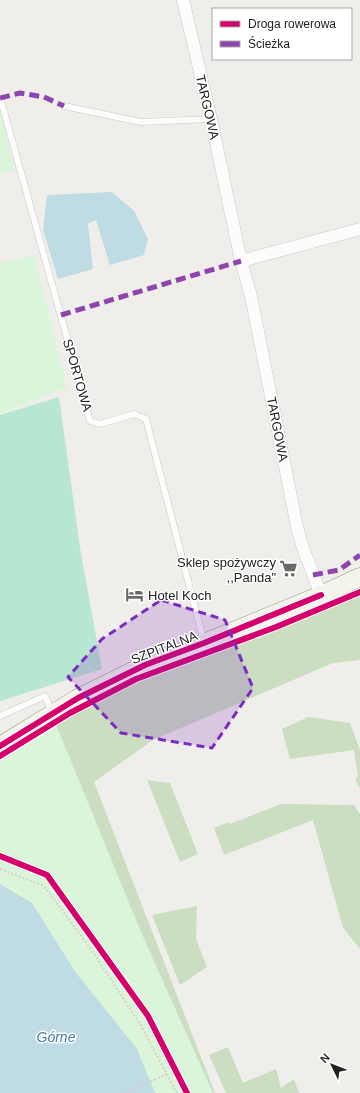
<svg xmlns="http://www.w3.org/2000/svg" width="360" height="1093" viewBox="0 0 360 1093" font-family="Helvetica,sans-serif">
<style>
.forest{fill:#cbdec1}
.park{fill:#daf5da}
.pitch{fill:#b7e6d2}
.water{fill:#bfdbe3}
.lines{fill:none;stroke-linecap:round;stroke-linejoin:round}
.lane-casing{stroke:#c9c8c7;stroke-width:7}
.street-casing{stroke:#c9c8c7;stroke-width:13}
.secondary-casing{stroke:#999a82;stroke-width:19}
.path{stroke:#dccecd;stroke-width:2;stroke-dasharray:2 2;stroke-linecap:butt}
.lane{stroke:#fdfcfc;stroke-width:6}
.street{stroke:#fdfcfc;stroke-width:12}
.secondary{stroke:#f4f4ed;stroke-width:18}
.quiet{stroke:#8e44ad;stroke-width:5;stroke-dasharray:10 5;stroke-linecap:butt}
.cycleway-casing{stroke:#fff;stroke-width:8}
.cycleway{stroke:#d6006c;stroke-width:6}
.marked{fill:#7b2cbf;fill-opacity:0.2;stroke:#7b2cbf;stroke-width:3;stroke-dasharray:8 5;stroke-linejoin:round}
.labels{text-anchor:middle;stroke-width:3;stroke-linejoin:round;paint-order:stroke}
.street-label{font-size:13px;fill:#222;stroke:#fff}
.poi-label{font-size:13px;fill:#222;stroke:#fff;text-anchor:end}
.water-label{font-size:14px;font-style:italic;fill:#4a7aab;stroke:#fff}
</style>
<rect width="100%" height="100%" fill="#f0eeeb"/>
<!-- forest -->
<g class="forest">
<polygon points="360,593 360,660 333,663 153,740 94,782 215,1093 159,1093 0,864 0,748 47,717 136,679 276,630"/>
<polygon points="308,717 350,723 360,750 360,788 355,779 358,777 354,750 290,759 282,729"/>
<polygon points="147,780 170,783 198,854 180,862"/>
<polygon points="281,804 354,805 360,814 360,949 343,928 313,820 224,855 214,828 229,822 230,824"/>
<polygon points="197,906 196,939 207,967 180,985 152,915"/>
<polygon points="228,1047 243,1083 276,1069 281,1088 294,1079 299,1093 226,1093 209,1055"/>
</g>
<!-- park -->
<g class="park">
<polygon points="0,108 14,170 0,174"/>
<polygon points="34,256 67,388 0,414 0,263"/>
<polygon points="55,722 141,932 213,1093 0,1093 0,758"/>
</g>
<!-- pitch -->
<polygon class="pitch" points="59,397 80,548 102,669 0,701 0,415"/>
<!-- water -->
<g class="water">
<polygon points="112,192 134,211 148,239 144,255 110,265 96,220 88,224 93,269 58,279 43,230 47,195"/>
<polygon points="0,884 32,903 76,973 137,1049 155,1093 0,1093"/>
</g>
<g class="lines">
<defs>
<g id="lane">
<polyline points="0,97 90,421 100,424 134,414 146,419 204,642"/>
<polyline points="64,106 141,122 211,119"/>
<polyline points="0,716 45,696 52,712"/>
</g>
<g id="street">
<polyline points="183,0 211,119 241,261"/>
<polyline points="321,595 303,548 297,527 251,296 241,261 360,229"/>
</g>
<polyline id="secondary" points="0,746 78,698 145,665 204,643 321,595 360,577"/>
</defs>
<!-- lane casing -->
<use href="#lane" class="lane-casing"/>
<!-- street casing -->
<use href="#street" class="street-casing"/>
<!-- secondary casing -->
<use href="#secondary" class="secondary-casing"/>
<!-- path -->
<g class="path">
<polyline points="0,869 44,886 91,949 140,1024 177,1093"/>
<polyline points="125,1093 167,1074"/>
</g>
<!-- lane -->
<use href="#lane" class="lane"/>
<!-- street -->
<use href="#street" class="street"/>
<!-- secondary -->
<use href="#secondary" class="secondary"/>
<!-- quiet -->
<g class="quiet">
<polyline points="0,98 20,93 44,97 64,106"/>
<polyline points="61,315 241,261"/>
<polyline points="313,575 339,570 360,555"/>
</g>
<defs>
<g id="cycleway">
<polyline points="0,746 78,698 145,665 204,643 321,595"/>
<polyline points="0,756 70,713 136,679 276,627 360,592"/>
<polyline points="0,856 47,875 148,1016 187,1093"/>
</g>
</defs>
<!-- cycleway casing -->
<use href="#cycleway" class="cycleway-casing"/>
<!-- cycleway -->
<use href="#cycleway" class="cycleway"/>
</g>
<!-- marked area -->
<path class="marked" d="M161,600L225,620L253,688L212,748L121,733L68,677L102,639Z"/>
<!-- icons -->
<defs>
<symbol id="supermarket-bare" viewBox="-9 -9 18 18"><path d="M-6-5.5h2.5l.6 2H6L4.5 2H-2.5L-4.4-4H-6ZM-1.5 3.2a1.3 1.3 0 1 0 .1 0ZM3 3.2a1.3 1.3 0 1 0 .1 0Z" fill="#6a6968" stroke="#fff" stroke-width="2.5" paint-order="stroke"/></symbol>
<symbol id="hotel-bare" viewBox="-9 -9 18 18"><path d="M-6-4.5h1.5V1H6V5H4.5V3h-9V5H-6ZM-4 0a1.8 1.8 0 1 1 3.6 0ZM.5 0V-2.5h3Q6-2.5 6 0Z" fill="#6a6968" stroke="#fff" stroke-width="2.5" paint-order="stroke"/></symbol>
</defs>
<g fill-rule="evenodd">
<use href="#supermarket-bare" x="276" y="556" width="25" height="25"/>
<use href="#hotel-bare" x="122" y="582" width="25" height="25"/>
</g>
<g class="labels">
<!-- street labels -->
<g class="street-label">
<text transform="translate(208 107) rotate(77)" y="5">TARGOWA</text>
<text transform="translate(78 375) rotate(74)" y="5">SPORTOWA</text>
<text transform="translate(278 429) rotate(79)" y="5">TARGOWA</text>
<text transform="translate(164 647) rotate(-21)" y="5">SZPITALNA</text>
</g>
<!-- poi labels -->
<g class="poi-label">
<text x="276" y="567">Sklep spożywczy<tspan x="276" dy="15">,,Panda"</tspan></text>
<text x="148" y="600" text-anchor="start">Hotel Koch</text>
</g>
<!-- water labels -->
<g class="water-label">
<text x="56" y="1042">Górne</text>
</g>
</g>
<!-- legend -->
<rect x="212" y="8" width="140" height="52" fill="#ffffff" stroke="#a7a7a7"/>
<rect x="220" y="21" width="20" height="6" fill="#d6006c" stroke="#a7a7a7"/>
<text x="248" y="28" font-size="12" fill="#222222">Droga rowerowa</text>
<rect x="220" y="41" width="20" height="6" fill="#8e44ad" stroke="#a7a7a7"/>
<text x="248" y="48" font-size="12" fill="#222222">Ścieżka</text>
<!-- north arrow -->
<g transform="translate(332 1065) rotate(313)" stroke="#ffffff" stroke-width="3" paint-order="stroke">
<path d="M0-3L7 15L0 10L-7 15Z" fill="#222222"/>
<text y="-6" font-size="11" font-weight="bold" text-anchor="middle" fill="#222222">N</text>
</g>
</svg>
